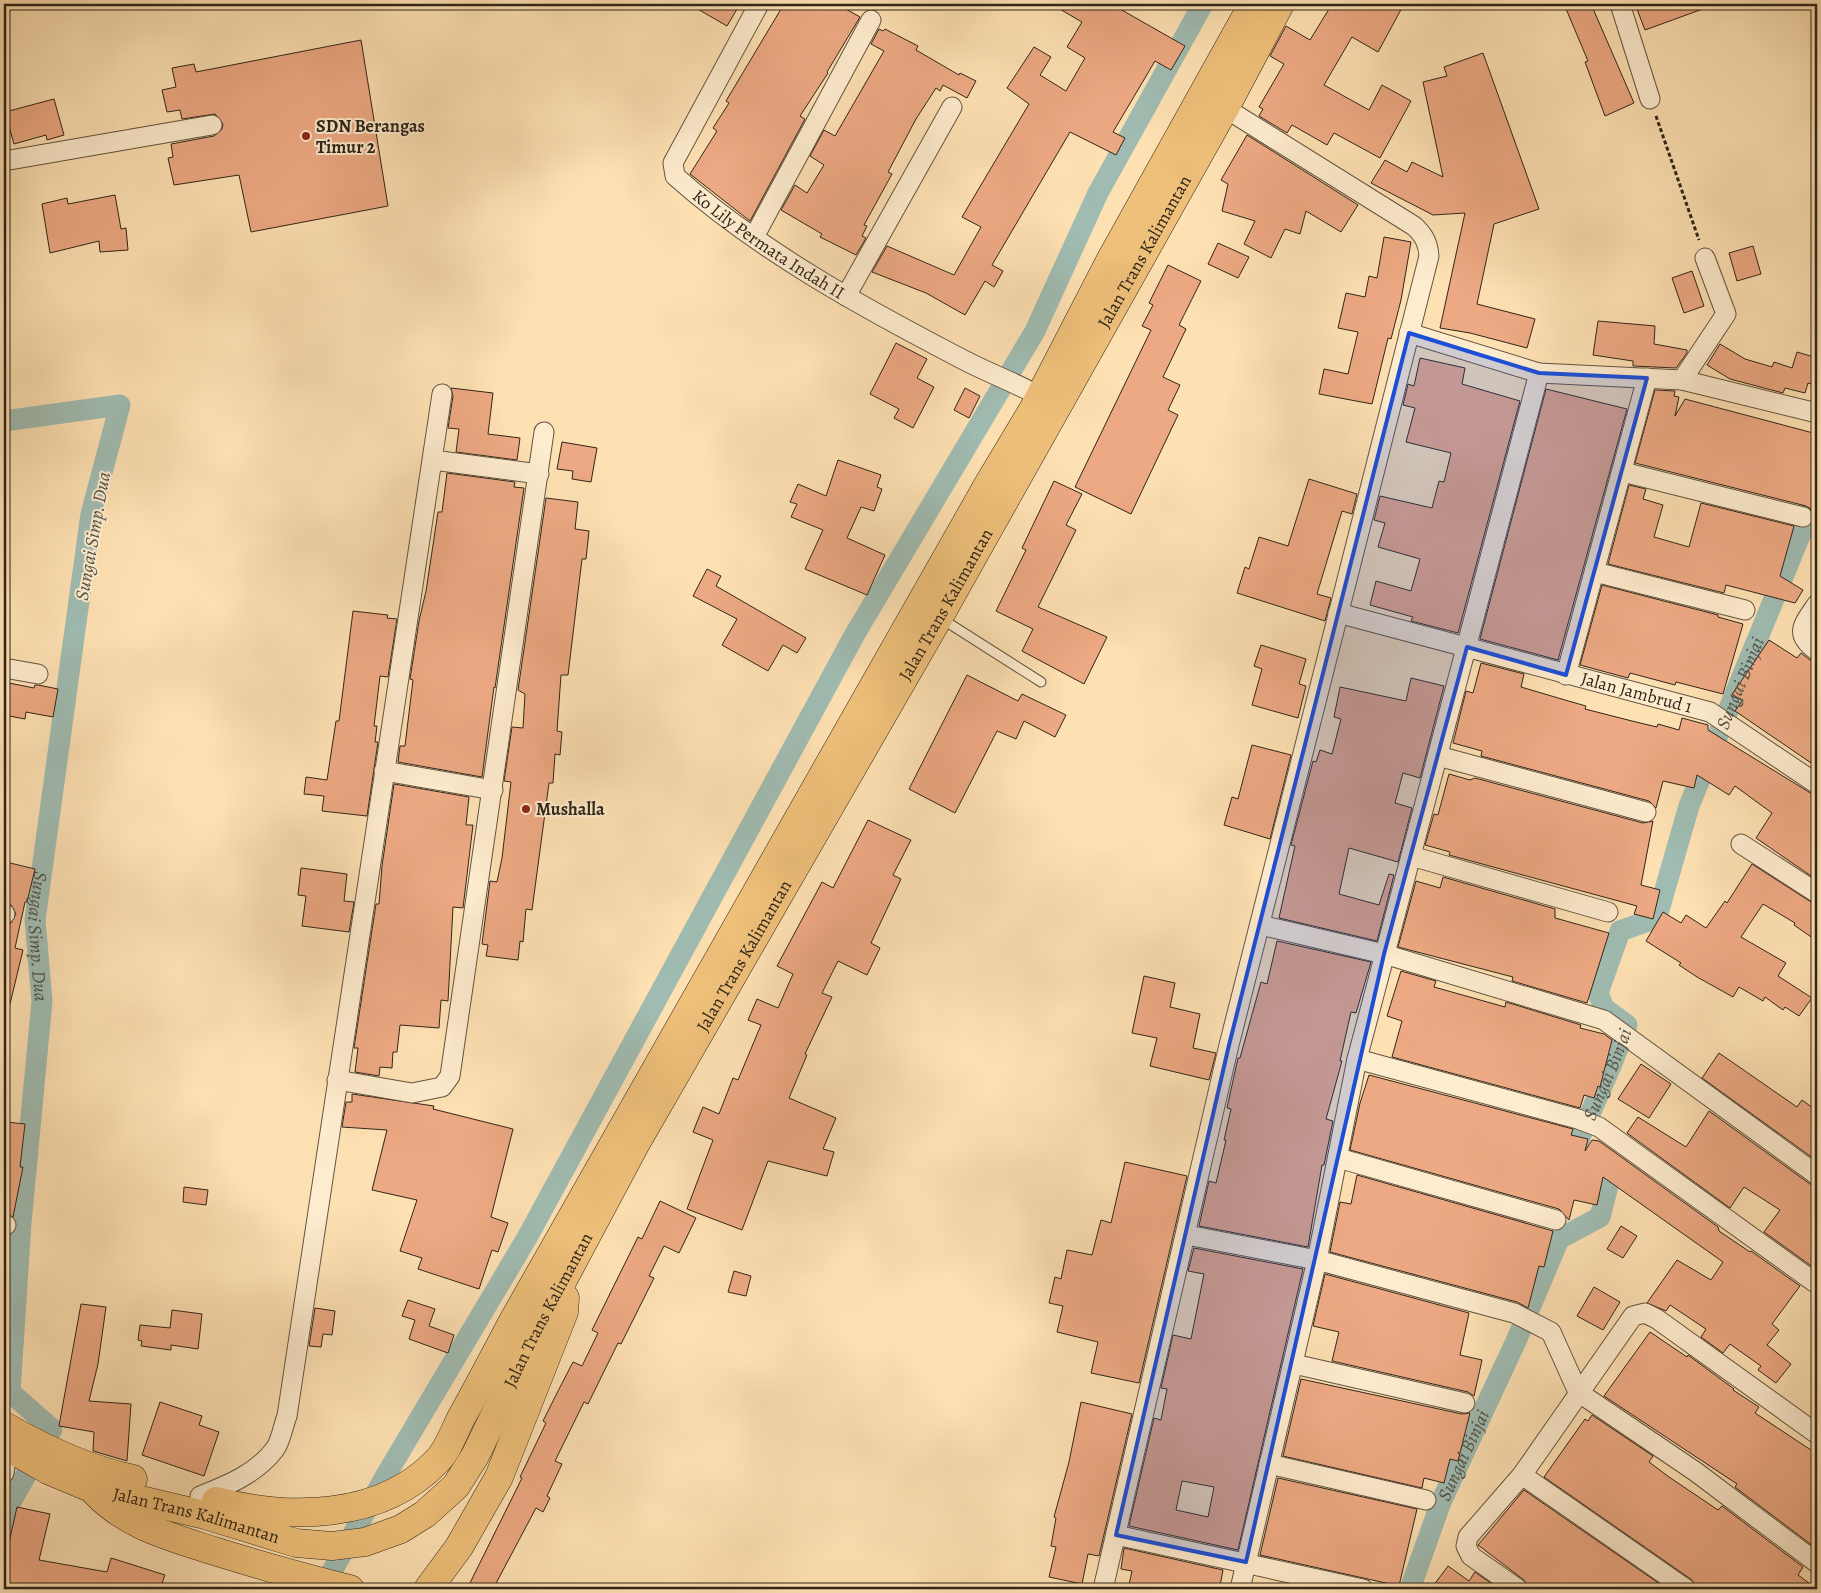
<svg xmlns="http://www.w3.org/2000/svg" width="1821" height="1593" viewBox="0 0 1821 1593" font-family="Alegreya,serif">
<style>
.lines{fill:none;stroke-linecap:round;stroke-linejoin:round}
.canal{stroke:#a0bcb2;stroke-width:21}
.building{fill:#eda983;stroke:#2f2519;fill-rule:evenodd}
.lane-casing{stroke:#635440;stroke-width:11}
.street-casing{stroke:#635440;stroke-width:21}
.highway-casing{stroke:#2f2519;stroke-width:29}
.path{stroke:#2f2519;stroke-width:3;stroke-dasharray:4 2.5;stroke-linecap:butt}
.lane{stroke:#feecce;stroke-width:9}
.street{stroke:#feecce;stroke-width:19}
.highway{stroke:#efc07a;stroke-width:28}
.marked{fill:#1d4ed8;fill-opacity:0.2;stroke:#1d4ed8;stroke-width:4;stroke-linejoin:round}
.poi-dot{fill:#8f2418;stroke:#feecce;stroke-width:2}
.labels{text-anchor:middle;stroke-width:4;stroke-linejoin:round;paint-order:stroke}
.poi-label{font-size:18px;font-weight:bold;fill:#2f2519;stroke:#feecce;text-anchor:start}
.street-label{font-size:18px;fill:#2f2519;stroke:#feecce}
.water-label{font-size:19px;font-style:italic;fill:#515247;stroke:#feecce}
</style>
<rect width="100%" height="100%" fill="#fee1b3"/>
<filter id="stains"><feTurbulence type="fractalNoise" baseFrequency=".004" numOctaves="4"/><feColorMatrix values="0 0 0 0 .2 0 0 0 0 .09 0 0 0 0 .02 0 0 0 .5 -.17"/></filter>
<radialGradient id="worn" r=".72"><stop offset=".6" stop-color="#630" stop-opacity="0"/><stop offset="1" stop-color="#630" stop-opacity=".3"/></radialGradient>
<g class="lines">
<!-- canal -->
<g class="canal">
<path id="s1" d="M4,421L120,405L91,514L35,920L42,1001L21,1223L10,1392L52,1429L8,1507L4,1530"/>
<polyline points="322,1589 389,1470 528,1236 855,634 1035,331 1098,193 1203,4"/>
<path id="s2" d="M1410,1589L1441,1502L1516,1341L1559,1239L1600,1217L1608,1186L1576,1162L1574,1151L1613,1061L1627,1025L1604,1008L1598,993L1620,931L1648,921L1659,910L1689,806L1817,494"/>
</g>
</g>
<!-- building -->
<g class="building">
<polygon points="689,4 740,4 727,26"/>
<polygon points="784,4 837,4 860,17 827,72 828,73 800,116 805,119 750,221 690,174 717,131 713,128 729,103 726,101"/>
<polygon points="1051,4 1123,4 1120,9 1185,46 1171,70 1155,61 1113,132 1125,138 1116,155 1070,132 992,265 1003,271 994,287 985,281 965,315 926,293 872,272 887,246 954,275 981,227 962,217 1029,104 1007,88 1034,47 1051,57 1040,75 1066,91 1085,58 1067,47 1082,22"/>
<polygon points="1332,4 1404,4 1378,52 1352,37 1324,85 1369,110 1382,85 1411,101 1380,158 1334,133 1327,145 1292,125 1287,133 1259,116 1263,109 1259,107 1284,64 1270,56 1286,26 1310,40"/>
<polygon points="1564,4 1591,4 1634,103 1605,116 1585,62 1588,61"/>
<polygon points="1635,4 1711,4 1711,6 1645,30"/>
<polygon points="879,29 883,31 885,29 918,46 916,50 959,75 960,73 976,81 967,98 943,85 940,91 936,88 916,119 888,172 892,174 864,225 867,226 862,236 866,238 856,255 820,237 822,234 781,210 795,185 807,193 824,165 810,156 824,130 835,136 884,51 871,44"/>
<polygon points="361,40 388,206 251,232 239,175 174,185 168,158 173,157 171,144 214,136 222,129 223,124 215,114 182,119 180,110 167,112 162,90 176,87 172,68 194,64 196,72"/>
<polygon points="1483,53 1539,209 1494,224 1477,304 1535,319 1527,348 1470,333 1440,328 1465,213 1433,215 1371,183 1385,160 1407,172 1412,162 1443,177 1423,82 1447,76 1444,67"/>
<polygon points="54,99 64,135 47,140 46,135 14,144 5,112"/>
<polygon points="1247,135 1358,205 1341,232 1306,211 1300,234 1285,229 1271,258 1244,244 1255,221 1222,211 1228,184 1221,180"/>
<polygon points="115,195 121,229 126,228 128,250 100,252 99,241 50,253 42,204 67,198 68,204"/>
<polygon points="1384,237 1411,242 1401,300 1391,339 1388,338 1372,404 1319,394 1324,369 1348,374 1358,332 1338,328 1346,293 1365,297 1369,276 1377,278"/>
<polygon points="1218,243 1249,257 1238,278 1208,264"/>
<polygon points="1753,246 1761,274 1737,281 1729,253"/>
<polygon points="1168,265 1201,281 1179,325 1186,329 1163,377 1180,385 1168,410 1178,415 1131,514 1075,487 1151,330 1142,326 1153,305 1149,303"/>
<polygon points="1692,271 1704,306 1684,313 1672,278"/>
<polygon points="1598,321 1655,326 1654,344 1687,350 1687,353 1676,368 1633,366 1633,361 1593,355"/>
<polygon points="896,343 927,359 917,378 934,387 913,428 894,418 899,409 870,394"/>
<polygon points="1720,344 1745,359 1772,367 1774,362 1792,368 1797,352 1817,358 1817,386 1808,383 1805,393 1785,388 1783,393 1730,379 1707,365"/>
<polygon points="1420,358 1465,368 1462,384 1520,401 1458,633 1411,621 1413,617 1370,605 1376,581 1411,591 1420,559 1378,547 1385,523 1374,520 1380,496 1432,508 1439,481 1444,482 1451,453 1406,442 1415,408 1403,405 1408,384 1414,386"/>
<polygon points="451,388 493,393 488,434 520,438 517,460 456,452 459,429 448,428 453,396"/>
<polygon points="965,388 980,396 969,418 954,410"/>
<polygon points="1546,389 1627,409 1558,660 1480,639"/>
<polygon points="1655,390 1675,391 1674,396 1679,397 1675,416 1685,399 1817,434 1817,519 1814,517 1811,509 1806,506 1635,463"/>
<polygon points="562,442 597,448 591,482 572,479 573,471 557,469"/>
<polygon points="838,460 881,475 877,487 882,489 874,511 861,507 847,538 885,555 867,595 805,569 823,530 791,517 797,504 790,502 798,484 826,496"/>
<polygon points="447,473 515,482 514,487 524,488 495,688 494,687 482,777 398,762 400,746 405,746 413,680 410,679 419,621 426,591 438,512 442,512"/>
<polygon points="1309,479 1357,494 1352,514 1342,511 1317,594 1331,598 1325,621 1237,593 1245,567 1249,569 1259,537 1288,546"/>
<polygon points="1054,481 1082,494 1066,525 1076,530 1038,607 1107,637 1084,684 1022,651 1033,629 996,611 1026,550 1022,548"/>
<polygon points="1629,485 1646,489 1643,499 1663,505 1654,537 1689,547 1701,503 1794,526 1780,576 1803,590 1795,603 1726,585 1724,593 1608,564"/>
<polygon points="546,498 578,502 575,529 589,531 586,559 582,559 568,675 561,675 557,731 562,732 560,755 555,754 553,783 549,783 532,910 526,909 523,942 520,941 518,960 486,956 488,945 482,944 490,881 497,882 502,858 511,782 504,781 512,727 523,728 525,694 518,690"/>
<polygon points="707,569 721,576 716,586 806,638 797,653 783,645 768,671 722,645 737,619 693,596"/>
<polygon points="1602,585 1718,615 1718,617 1743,624 1723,694 1676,682 1675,685 1630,673 1628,678 1580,665"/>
<polygon points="353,611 388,615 387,618 397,619 388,677 380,676 374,726 377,726 375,742 378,742 367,816 322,811 324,796 304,794 306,777 327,780 336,721 339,721"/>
<polygon points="1769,640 1797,658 1801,653 1810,660 1817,662 1817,767 1735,711 1743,700 1731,696"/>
<polygon points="1261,645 1306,659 1299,684 1306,686 1298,718 1252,705 1262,669 1254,666"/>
<polygon points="1481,663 1524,674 1521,687 1565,700 1586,706 1585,709 1632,721 1657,727 1658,724 1679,730 1682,718 1708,725 1708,730 1817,797 1817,880 1756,838 1772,813 1735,786 1729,795 1697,775 1694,788 1663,781 1656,808 1649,801 1481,756 1482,751 1453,743 1466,691 1473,693"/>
<polygon points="967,675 1018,701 1022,694 1066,715 1055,737 1024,721 1016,739 997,731 955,813 909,789"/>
<polygon points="1411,678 1444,686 1420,778 1403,773 1395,803 1412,808 1398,862 1349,848 1339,894 1379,905 1389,874 1394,875 1377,941 1279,918 1295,846 1291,845 1313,761 1316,762 1320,750 1332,754 1341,719 1334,717 1340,687 1406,701"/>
<polygon points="4,682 34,688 35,685 38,685 58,689 53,717 26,712 25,719 4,715"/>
<polygon points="1252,745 1291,755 1270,839 1224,825 1232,797 1238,799"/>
<polygon points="1449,774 1470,780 1475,778 1643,823 1653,821 1641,885 1660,890 1653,919 1634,914 1637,906 1449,855 1450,852 1425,845 1434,814 1438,815"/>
<polygon points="394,784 469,797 466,825 473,825 463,908 453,907 448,1001 441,1000 439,1028 400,1025 397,1052 393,1052 392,1068 380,1067 379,1076 355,1072 358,1048 354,1048 376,904 379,904 382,866"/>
<polygon points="868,820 911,840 893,875 901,879 871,943 880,948 867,975 838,961 822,993 832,997 805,1054 807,1055 789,1098 836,1118 823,1149 834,1152 827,1176 768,1161 742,1230 687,1209 713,1140 693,1132 703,1107 719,1114 733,1078 738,1080 761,1025 748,1020 757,999 778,1008 793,974 777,966 822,882 833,888"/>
<polygon points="6,862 35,869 27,902 25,902 15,948 23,950 10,1004 4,1004 4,925 11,923 16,914 11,905 4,903"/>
<polygon points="1752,864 1811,902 1817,904 1817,941 1794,925 1795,923 1763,904 1741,937 1786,963 1778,976 1812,998 1799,1016 1785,1007 1783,1010 1765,997 1763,1001 1739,987 1733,997 1697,977 1679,965 1681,963 1646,941 1663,912 1681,923 1686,915 1706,928 1725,901 1727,903"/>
<polygon points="301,868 347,874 344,901 354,902 349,932 302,926 306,896 298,895"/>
<polygon points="1443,877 1555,909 1555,918 1609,933 1587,1003 1512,981 1513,977 1398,947 1416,881 1440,888"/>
<polygon points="1277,941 1371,962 1356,1013 1351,1012 1340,1061 1342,1061 1326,1119 1333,1121 1324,1165 1322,1165 1308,1247 1199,1226 1209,1181 1216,1183 1226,1140 1224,1140 1231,1109 1227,1108 1238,1058 1240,1058 1261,982 1267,984"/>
<polygon points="1401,971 1436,981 1434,987 1505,1007 1506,1002 1581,1025 1580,1028 1604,1034 1612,1040 1600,1087 1598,1086 1594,1098 1584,1095 1580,1108 1392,1057 1402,1021 1387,1016"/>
<polygon points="1144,976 1175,983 1170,1007 1200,1014 1193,1048 1216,1053 1209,1080 1150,1066 1157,1038 1132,1033"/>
<polygon points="1719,1053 1797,1107 1802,1100 1817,1111 1817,1161 1702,1078"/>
<polygon points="1641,1064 1671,1084 1649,1118 1618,1099"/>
<polygon points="1369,1075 1573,1129 1571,1135 1588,1139 1585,1151 1592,1140 1599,1141 1718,1227 1719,1231 1750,1252 1751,1251 1800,1286 1772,1324 1779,1330 1767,1345 1791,1364 1776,1383 1758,1370 1761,1366 1730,1344 1723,1353 1701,1337 1706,1329 1670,1305 1666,1311 1647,1303 1677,1260 1711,1280 1723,1262 1603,1177 1597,1205 1574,1200 1569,1220 1559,1209 1350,1150 1360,1103"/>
<polygon points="352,1094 434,1106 433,1109 513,1129 491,1217 508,1223 498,1252 492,1250 479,1289 418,1269 422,1258 400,1251 417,1200 372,1190 387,1130 342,1127 346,1102 352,1102"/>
<polygon points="1709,1111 1810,1184 1817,1186 1817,1270 1764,1232 1780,1210 1744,1187 1730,1208 1627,1133 1638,1117 1686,1147"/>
<polygon points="7,1122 25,1124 20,1167 23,1167 13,1217 4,1213 4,1146"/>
<polygon points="1125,1162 1187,1176 1139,1383 1091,1373 1098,1342 1057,1332 1063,1306 1049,1303 1055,1277 1061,1279 1067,1250 1092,1255 1101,1220 1111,1223"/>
<polygon points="1357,1175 1553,1231 1544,1267 1539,1266 1528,1308 1517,1302 1330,1252 1340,1202 1351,1204"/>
<polygon points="184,1187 208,1190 206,1205 183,1202"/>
<polygon points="660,1201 696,1218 679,1253 664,1246 649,1276 654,1278 621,1344 618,1343 588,1404 584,1402 555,1461 562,1464 547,1496 550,1498 543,1512 536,1508 493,1589 467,1589 522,1478 520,1477 546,1423 543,1421 558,1391 573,1362 582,1366 598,1333 592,1330 638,1237 642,1239"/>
<polygon points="1621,1226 1637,1236 1623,1258 1607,1249"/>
<path d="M1194,1248L1303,1269L1238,1550L1129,1526L1154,1418L1161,1420L1167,1389L1161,1388L1173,1335L1191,1339L1204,1274L1188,1271ZM1182,1481L1214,1487L1208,1517L1176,1510Z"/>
<polygon points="734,1271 751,1276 746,1296 728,1292"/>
<polygon points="1325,1274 1469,1313 1460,1355 1482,1360 1474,1396 1468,1392 1332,1361 1339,1332 1313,1326"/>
<polygon points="1594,1287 1620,1302 1603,1330 1577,1316"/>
<polygon points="408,1300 435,1309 429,1326 454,1335 448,1353 409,1339 415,1320 402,1316"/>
<polygon points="81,1304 106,1307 98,1364 89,1401 131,1404 127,1461 93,1451 94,1432 59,1426"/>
<polygon points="315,1308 335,1311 332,1335 323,1334 321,1347 309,1346"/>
<polygon points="172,1310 202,1314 198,1349 171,1345 171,1350 141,1346 142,1341 138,1340 140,1325 170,1328"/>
<polygon points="1650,1332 1687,1357 1688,1355 1734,1389 1733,1390 1759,1407 1755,1413 1817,1454 1817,1549 1735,1487 1737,1484 1604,1396"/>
<polygon points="1301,1379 1462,1414 1470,1413 1458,1461 1450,1459 1444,1483 1424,1478 1422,1488 1283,1456"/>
<polygon points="160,1402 202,1416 199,1425 219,1432 204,1476 142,1455"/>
<polygon points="1081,1402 1132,1414 1099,1556 1088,1554 1082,1584 1049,1577 1056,1547 1051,1546 1056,1518 1054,1517 1069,1462"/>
<polygon points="1592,1415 1653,1456 1649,1462 1669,1477 1718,1510 1722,1506 1803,1567 1798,1575 1817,1589 1697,1589 1692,1580 1544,1477 1585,1419 1588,1421"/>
<polygon points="1278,1478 1417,1509 1399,1586 1260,1555"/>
<polygon points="1524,1490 1667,1589 1529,1589 1524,1580 1478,1545"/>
<polygon points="17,1507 50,1514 39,1560 107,1572 111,1558 165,1575 160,1589 4,1588 4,1565"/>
<polygon points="1124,1548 1223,1570 1220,1586 1217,1586 1217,1589 1128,1589 1132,1571 1121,1569"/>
<polygon points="1448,1566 1469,1581 1475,1572 1499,1589 1431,1589"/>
</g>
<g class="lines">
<defs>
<polyline id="lane" points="942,619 1041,682"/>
<g id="street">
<path id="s3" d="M759,4L673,163L675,176C758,250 862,307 960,358C986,372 1014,382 1039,396"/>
<polyline points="1620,4 1650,99"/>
<polyline points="4,161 212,125"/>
<polyline points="754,237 871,20"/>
<polyline points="846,296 952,107"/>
<polyline points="1409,333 1539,373 1682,380 1817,413"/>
<polyline points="1682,380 1726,314 1705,258"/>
<polyline points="433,460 539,474"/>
<polyline points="1623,472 1803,517"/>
<polyline points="1595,572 1745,610"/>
<path d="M1817,604C1803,625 1793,634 1817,651"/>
<path id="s4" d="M1338,613L1710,712L1817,784"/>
<polyline points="4,668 38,674"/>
<polyline points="1566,675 1647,378"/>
<polyline points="1438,756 1646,812"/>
<polyline points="384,771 493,790"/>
<polyline points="1741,844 1817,893"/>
<polyline points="1411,856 1608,912"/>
<polyline points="4,914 5,914"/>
<polyline points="1260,925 1384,954 1604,1020 1817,1175"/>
<polyline points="1357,1059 1578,1119 1599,1127 1817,1284"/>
<polyline points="337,1080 412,1093 442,1087 450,1076 544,432"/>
<polyline points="1338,1158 1556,1220"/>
<polyline points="4,1224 6,1225"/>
<polyline points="1187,1235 1317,1260 1514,1313 1551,1332 1578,1392 1696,1472 1817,1563"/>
<polyline points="1294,1364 1465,1403"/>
<polyline points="1269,1464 1426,1500"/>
<polyline points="4,1473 8,1448"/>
<polyline points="1522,1475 1686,1589"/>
<path d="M200,1496C228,1485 256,1474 275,1449C281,1441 283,1426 287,1416L442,394"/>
<polyline points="1116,1535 1363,1589"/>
<path d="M1103,1589L1229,1045L1429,256C1428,243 1424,235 1414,226L1225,108"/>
<polyline points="1240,1589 1317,1260 1357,1059 1539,373"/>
<polyline points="1518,1589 1471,1556 1466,1546 1468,1537 1522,1475 1633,1316 1645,1313 1657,1319 1817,1434"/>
</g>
<g id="highway">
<path d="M4,1426C44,1449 87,1469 133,1479"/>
<path id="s5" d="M4,1445L48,1470L91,1488L205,1515L296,1543L332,1546L365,1542L401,1529L425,1514L456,1486L475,1456L532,1338L636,1143L939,617L1225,108L1280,4"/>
<path d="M95,1492C127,1526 171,1537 214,1551C259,1565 304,1578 350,1589"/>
<path d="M216,1501C289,1520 381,1520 437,1461C448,1450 454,1432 461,1418C479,1386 496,1353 513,1321L989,483L1034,408L1111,259L1253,4"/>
<polyline points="428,1589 459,1547 499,1477 564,1312 565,1298"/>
</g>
</defs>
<!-- lane casing -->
<use href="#lane" class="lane-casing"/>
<!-- street casing -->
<use href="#street" class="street-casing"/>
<!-- highway casing -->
<use href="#highway" class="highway-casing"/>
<!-- path -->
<polyline class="path" points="1656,116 1699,240"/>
<!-- lane -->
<use href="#lane" class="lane"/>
<!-- street -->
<use href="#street" class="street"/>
<!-- highway -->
<use href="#highway" class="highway"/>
</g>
<!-- marked area -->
<path class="marked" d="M1409,333L1539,373L1647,378L1566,675L1467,647L1384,954L1246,1562L1116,1535L1229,1045Z"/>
<!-- markers -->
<g class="poi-dot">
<circle cx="306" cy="136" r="5"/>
<circle cx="526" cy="809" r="5"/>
</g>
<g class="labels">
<!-- poi labels -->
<g class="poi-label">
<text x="316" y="132">SDN Berangas<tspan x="316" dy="21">Timur 2</tspan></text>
<text x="536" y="815">Mushalla</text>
</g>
<!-- street labels -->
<g class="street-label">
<text dy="6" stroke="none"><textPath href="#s3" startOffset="310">Ko Lily Permata Indah II</textPath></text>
<text dy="6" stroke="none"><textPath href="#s5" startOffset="1901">Jalan Trans Kalimantan</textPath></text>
<text dy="6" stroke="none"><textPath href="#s5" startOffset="1496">Jalan Trans Kalimantan</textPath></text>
<text dy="6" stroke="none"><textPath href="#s4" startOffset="309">Jalan Jambrud 1</textPath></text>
<text dy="6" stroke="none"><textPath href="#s5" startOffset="1091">Jalan Trans Kalimantan</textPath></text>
<text dy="6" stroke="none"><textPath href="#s5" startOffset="686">Jalan Trans Kalimantan</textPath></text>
<text dy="6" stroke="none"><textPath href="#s5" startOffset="206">Jalan Trans Kalimantan</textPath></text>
</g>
<!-- water labels -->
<g class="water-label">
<text transform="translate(92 536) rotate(-80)" y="7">Sungai Simp. Dua</text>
<text dy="7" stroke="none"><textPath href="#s2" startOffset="1044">Sungai Binjai</textPath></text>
<text dy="7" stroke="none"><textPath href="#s1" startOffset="656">Sungai Simp. Dua</textPath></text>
<text dy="7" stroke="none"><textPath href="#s2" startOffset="594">Sungai Binjai</textPath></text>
<text dy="7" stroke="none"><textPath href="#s2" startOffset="144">Sungai Binjai</textPath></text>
</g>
</g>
<!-- margin -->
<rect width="1821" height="1593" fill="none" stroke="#fee1b3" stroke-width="20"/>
<rect x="5" y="5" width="1811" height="1583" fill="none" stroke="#2f2519" stroke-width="2.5"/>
<rect x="10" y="10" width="1801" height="1573" fill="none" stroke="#2f2519"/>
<rect width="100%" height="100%" filter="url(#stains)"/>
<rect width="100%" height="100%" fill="url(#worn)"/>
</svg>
